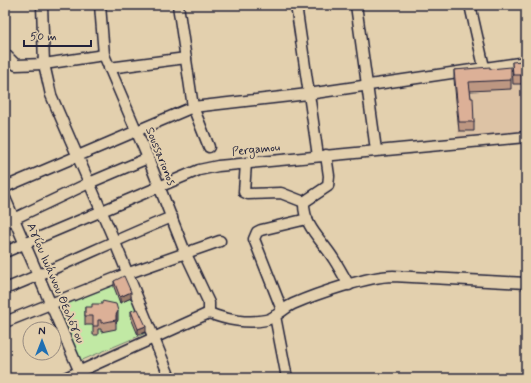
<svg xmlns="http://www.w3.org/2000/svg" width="531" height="383" viewBox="0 0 531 383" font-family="Mynerve,sans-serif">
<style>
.built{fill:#ddc3a5}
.green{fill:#c1e9a4;stroke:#728670}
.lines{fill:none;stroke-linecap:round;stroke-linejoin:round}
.minor-casing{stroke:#22223b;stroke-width:13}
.minor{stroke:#e3d0ae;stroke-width:10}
.wall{fill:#bd9782;stroke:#22223b}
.shaded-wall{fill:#9a7b6a;stroke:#22223b}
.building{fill:#dcb097;stroke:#22223b}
.labels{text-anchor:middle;stroke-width:4;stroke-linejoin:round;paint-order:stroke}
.street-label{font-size:12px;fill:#22223b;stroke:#e3d0ae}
</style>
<rect width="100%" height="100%" fill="#e3d0ae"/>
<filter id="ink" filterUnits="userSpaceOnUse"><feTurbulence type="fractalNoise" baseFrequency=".025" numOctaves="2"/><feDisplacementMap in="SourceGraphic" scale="8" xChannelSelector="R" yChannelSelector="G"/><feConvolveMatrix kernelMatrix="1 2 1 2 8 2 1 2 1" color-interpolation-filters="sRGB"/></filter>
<g filter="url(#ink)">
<!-- built -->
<polygon class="built" points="526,66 526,133 458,139 454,76"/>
<!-- green -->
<polygon class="green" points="124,280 146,333 80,361 57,308"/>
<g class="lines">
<defs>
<g id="minor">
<polyline points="42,5 44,64 51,95 114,240 170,378"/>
<polyline points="100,5 104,55 148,158 185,252 209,303 209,313"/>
<polyline points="178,5 193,107 209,147"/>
<polyline points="296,5 318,156"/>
<polyline points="356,5 376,150"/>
<polyline points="470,5 484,67"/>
<polyline points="5,54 16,65 44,64 104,55"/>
<polyline points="109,68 186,58"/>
<path d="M326,155L329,176L328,186L304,202C303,226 322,240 333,258C339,267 344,277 349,285"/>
<polyline points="246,163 244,192 248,194 281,193 304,202"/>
<polyline points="5,187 193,107 308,94 526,62"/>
<polyline points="5,198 82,377"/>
<polyline points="5,223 89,183 148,158"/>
<polyline points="5,252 199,170 218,166 526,137"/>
<path d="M5,289C61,267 115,240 172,217"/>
<polyline points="282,310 254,239 257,232 261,230 307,219"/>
<polyline points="275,316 287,378"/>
<polyline points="5,322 126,274 220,241"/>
<path d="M65,378L209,313C226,320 248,324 266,320C276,318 284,308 293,304C316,294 368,276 393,276L526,283"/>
</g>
</defs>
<!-- minor casing -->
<use href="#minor" class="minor-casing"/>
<!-- minor -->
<use href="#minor" class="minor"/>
</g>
<!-- wall -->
<g class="wall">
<polygon points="512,62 522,75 522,84 513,84"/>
<polygon points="490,69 511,80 511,89 470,91 474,122 474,131 459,131 454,79 454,70"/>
<polygon points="114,281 131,298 120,303 114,287"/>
<polygon points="85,307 118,320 116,323 116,329 101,332 101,329 98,329 98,335 93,335 93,325 85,325"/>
<polygon points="131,311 146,332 138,335 131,318"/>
</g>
<!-- shaded-wall -->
<g class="shaded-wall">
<polygon points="131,292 131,298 120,303 120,297"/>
<polygon points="118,311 118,320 116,323 116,315"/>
<polygon points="146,326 146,332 138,335 138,329"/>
</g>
<!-- building -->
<g class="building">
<polygon points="522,61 522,75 513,75 512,62"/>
<polygon points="490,67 490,69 511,67 511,80 469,82 471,98 473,98 474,122 459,122 454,70"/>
<polygon points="124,276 131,292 120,297 114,281"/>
<polygon points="102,301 116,304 118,311 116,315 116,320 101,323 101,320 98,320 98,326 93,326 93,316 85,316 85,307 92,307 92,304 102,304"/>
<polygon points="138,309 146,326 138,329 131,311"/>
</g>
</g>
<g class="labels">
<!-- street labels -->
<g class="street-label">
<text transform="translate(256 149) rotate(-6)" y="4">Pergamou</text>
<text transform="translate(161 156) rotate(68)" y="4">Soussarionos</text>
<text transform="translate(56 283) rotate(67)" y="4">Αγίου Ιωάννου Θεολόγου</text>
</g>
</g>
<!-- margin -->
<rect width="531" height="383" fill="none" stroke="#e3d0ae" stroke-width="20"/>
<rect x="10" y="10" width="511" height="363" fill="none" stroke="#22223b" stroke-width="1.5" filter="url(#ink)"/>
<!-- north arrow -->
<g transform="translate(42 341)"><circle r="19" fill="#e3d0ae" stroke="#968a80"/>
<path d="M0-3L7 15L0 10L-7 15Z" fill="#1f6fb2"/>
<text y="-6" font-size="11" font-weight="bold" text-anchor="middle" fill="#22223b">N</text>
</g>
<!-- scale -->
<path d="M24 40v6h67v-6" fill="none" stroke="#22223b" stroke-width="2"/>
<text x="30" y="40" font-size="12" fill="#22223b" stroke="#e3d0ae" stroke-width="3" paint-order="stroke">50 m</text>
</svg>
